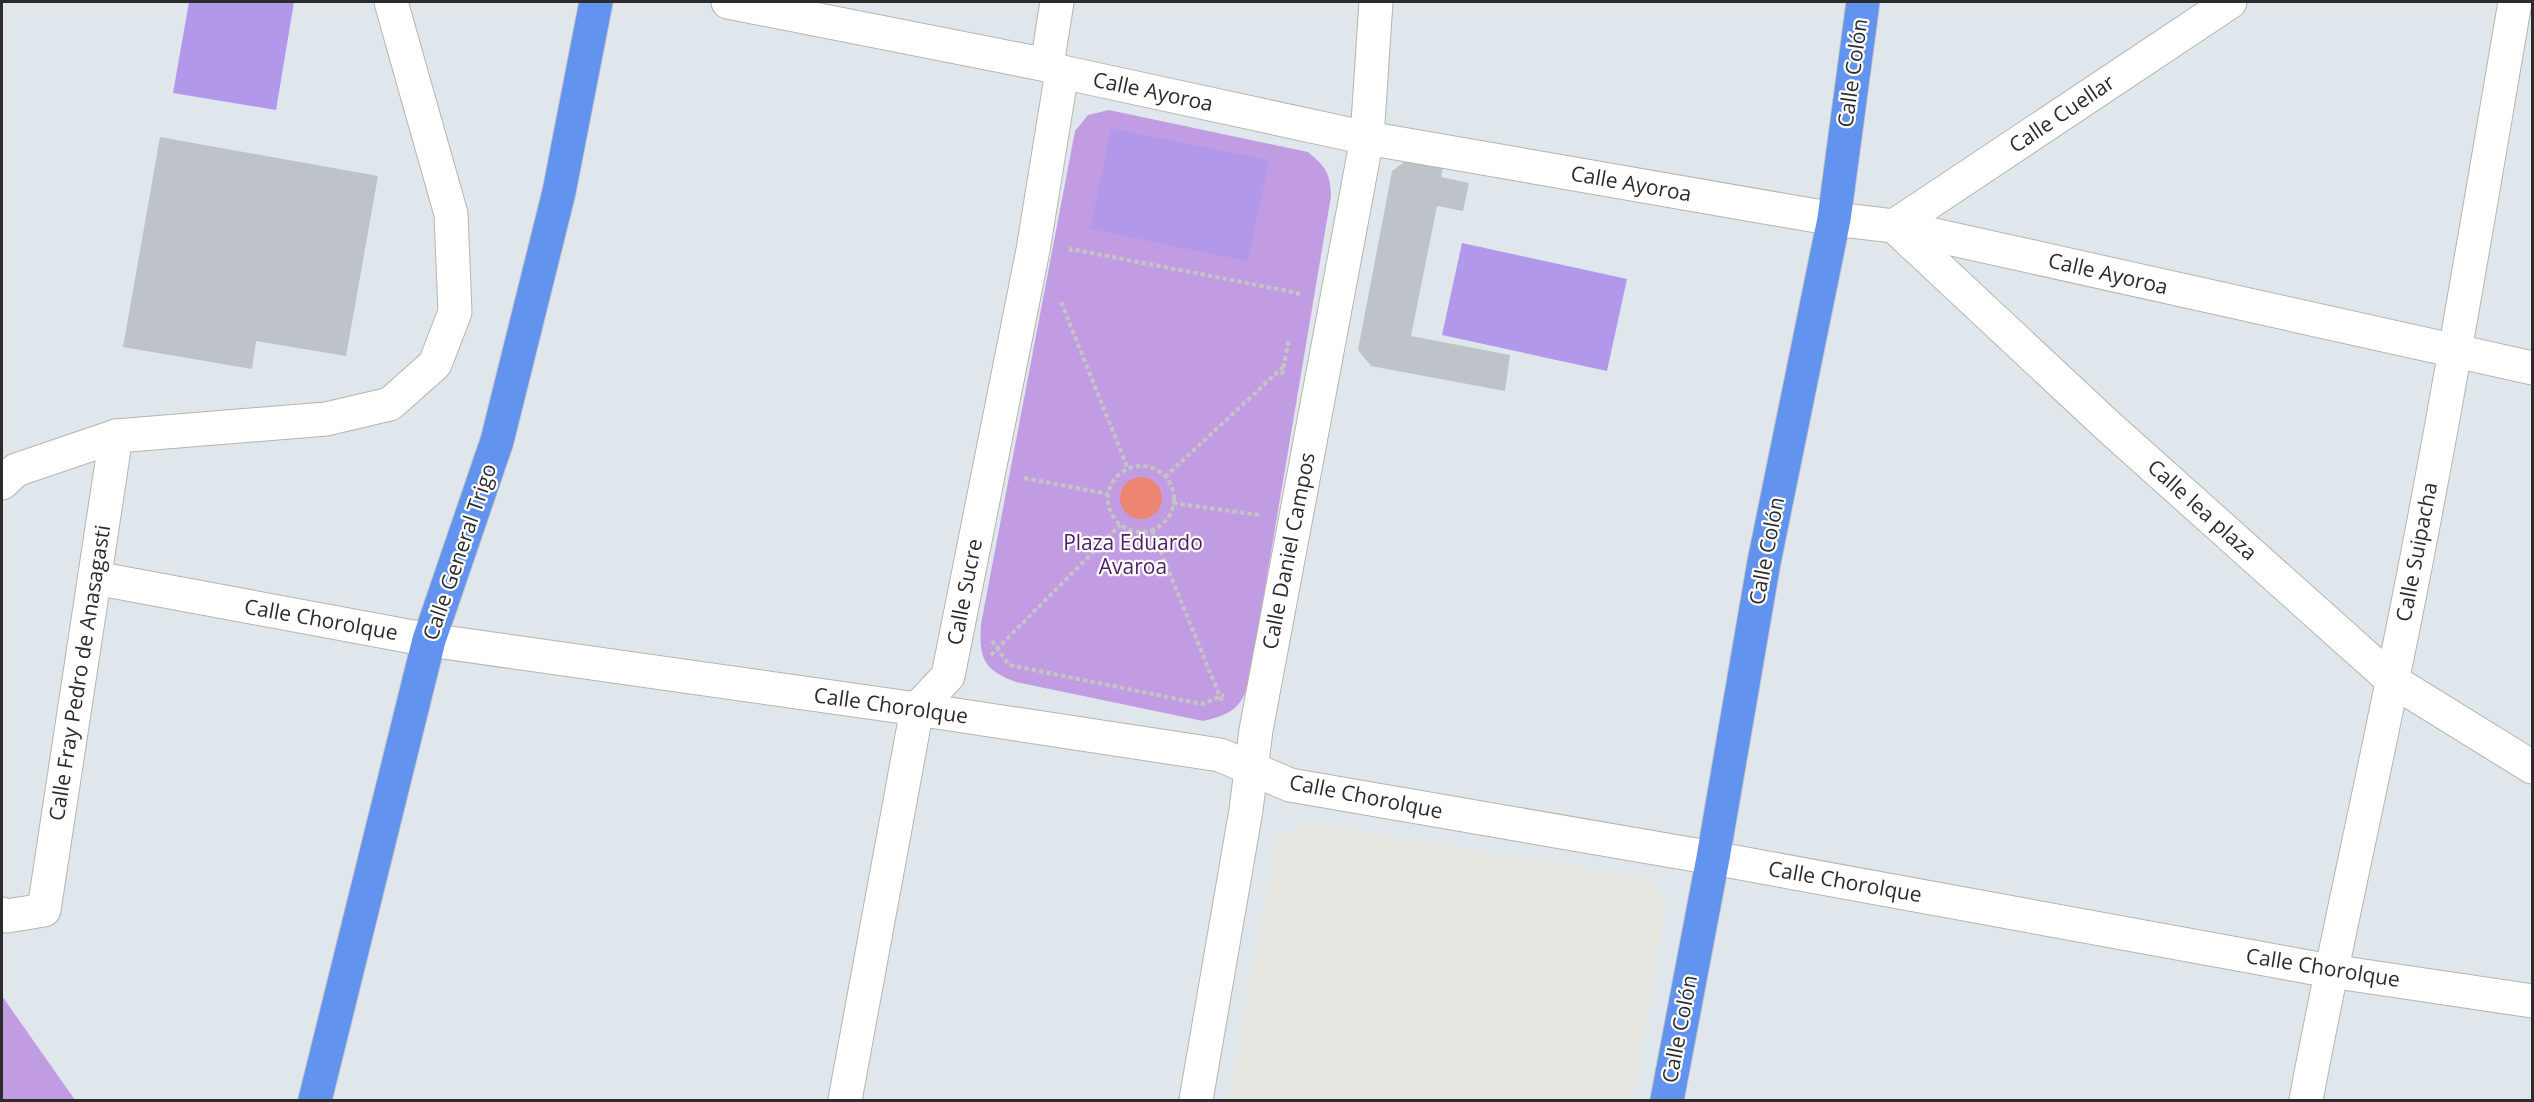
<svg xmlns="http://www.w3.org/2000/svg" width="2534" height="1102" viewBox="0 0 2534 1102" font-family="'Open Sans',sans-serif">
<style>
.industrial{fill:#e5e6df}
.green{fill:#c29ce3}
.pitch{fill:#b198ea}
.water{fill:#ed8573}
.building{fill:#bec2c9}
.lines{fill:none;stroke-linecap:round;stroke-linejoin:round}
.minor-casing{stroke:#b8b4ac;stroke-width:35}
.primary-casing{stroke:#c4c4c4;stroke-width:35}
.path{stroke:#c4c4c4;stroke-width:4;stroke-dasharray:4.5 3;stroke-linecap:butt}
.minor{stroke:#fff;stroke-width:33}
.primary{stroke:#6294ef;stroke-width:33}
.labels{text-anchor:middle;stroke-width:4.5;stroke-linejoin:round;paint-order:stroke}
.street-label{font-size:21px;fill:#2c2c2c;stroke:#fff}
.park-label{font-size:21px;fill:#501c69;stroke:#fff}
</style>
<rect width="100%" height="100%" fill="#dfe7ed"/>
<!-- industrial -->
<polygon class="industrial" points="1306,821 1648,878 1667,904 1633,1100 1228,1100 1276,839"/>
<!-- green -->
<g class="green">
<path d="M1109,110L1308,152C1326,167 1330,173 1331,196L1250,677C1243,707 1233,714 1203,721L1016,682C983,670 979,658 981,624L1075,131L1088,115Z"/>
<polygon points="2,996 75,1100 2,1100"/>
</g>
<!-- pitch -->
<g class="pitch">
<polygon points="189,2 294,2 276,110 173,93"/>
<polygon points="1111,128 1269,160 1248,261 1090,229"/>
<polygon points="1462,243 1627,279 1607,371 1442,335"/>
</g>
<!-- water -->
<circle class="water" cx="1141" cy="498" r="21"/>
<!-- building -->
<g class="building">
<polygon points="160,137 378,176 346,356 256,341 252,369 123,347"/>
<polygon points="1407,160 1443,166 1441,177 1469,183 1463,211 1437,206 1411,336 1510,355 1505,391 1371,366 1358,350 1392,171"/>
</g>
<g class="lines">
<defs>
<g id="minor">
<polyline points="728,2 1047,65 1062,72 1367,138 1834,219 1894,226 2532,368"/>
<polyline points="1047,65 1057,2"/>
<polyline points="1894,226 2230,2"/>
<polyline points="1895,227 2108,426 2393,681 2532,767"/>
<polyline points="2,483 16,470 116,436 326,419 390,404 435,364 455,312 451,214 391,2"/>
<polyline points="95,578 429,640 917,709 1220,755 1290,785 1713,858 2330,971 2532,1001"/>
<polyline points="2,914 7,916 44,910 116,436"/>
<polyline points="845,1100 917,709 948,676 1033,250 1062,72"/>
<polyline points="1196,1100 1246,810 1256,730 1367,138 1376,2"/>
<path d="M2306,1100C2332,960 2364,822 2392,682C2439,456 2476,229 2515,2"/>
</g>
<g id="primary">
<polyline points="315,1100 429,640 497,441 559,192 596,2"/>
<polyline points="1667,1100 1713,858 1764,562 1834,219 1863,2"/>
</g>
</defs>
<!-- minor casing -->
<use href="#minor" class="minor-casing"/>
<!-- primary casing -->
<use href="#primary" class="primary-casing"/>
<!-- path -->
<g class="path">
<polyline points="1070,252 1071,249 1298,293 1297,298"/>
<polyline points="1061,302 1128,469"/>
<polyline points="1282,375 1289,338"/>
<circle cx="1141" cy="499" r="33"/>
<polyline points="1165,477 1283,367"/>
<polyline points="1024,478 1108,494"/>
<polyline points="1173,503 1259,515"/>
<polyline points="1152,530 1223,704"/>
<polyline points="992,641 1009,665 1202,704 1224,695"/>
<polyline points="991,655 1120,525"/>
</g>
<!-- minor -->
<use href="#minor" class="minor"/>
<!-- primary -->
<use href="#primary" class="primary"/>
</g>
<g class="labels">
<!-- street labels -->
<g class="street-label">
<text transform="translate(1853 73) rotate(-82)" y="7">Calle Colón</text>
<text transform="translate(1153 92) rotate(12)" y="7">Calle Ayoroa</text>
<text transform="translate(2062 114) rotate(-34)" y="7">Calle Cuellar</text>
<text transform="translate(1631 184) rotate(10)" y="7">Calle Ayoroa</text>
<text transform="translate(2108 274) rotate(13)" y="7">Calle Ayoroa</text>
<text transform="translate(2202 510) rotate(42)" y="7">Calle lea plaza</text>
<text transform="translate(1289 551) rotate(-79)" y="7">Calle Daniel Campos</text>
<text transform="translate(1767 551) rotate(-79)" y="7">Calle Colón</text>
<text transform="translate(460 552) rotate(-71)" y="7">Calle General Trigo</text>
<text transform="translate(2417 552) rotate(-79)" y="7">Calle Suipacha</text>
<text transform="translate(965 592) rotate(-79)" y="7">Calle Sucre</text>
<text transform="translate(321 620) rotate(10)" y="7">Calle Chorolque</text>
<text transform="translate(80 673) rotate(-81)" y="7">Calle Fray Pedro de Anasagasti</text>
<text transform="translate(891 706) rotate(8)" y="7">Calle Chorolque</text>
<text transform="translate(1366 797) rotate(11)" y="7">Calle Chorolque</text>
<text transform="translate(1845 882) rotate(10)" y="7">Calle Chorolque</text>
<text transform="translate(2323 968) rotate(9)" y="7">Calle Chorolque</text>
<text transform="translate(1680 1029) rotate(-79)" y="7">Calle Colón</text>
</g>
<!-- park labels -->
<g class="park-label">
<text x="1133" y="550">Plaza Eduardo<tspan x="1133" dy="24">Avaroa</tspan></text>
</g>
</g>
<!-- border -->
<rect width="2534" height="1102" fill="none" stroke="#2c2c2c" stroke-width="6"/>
</svg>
